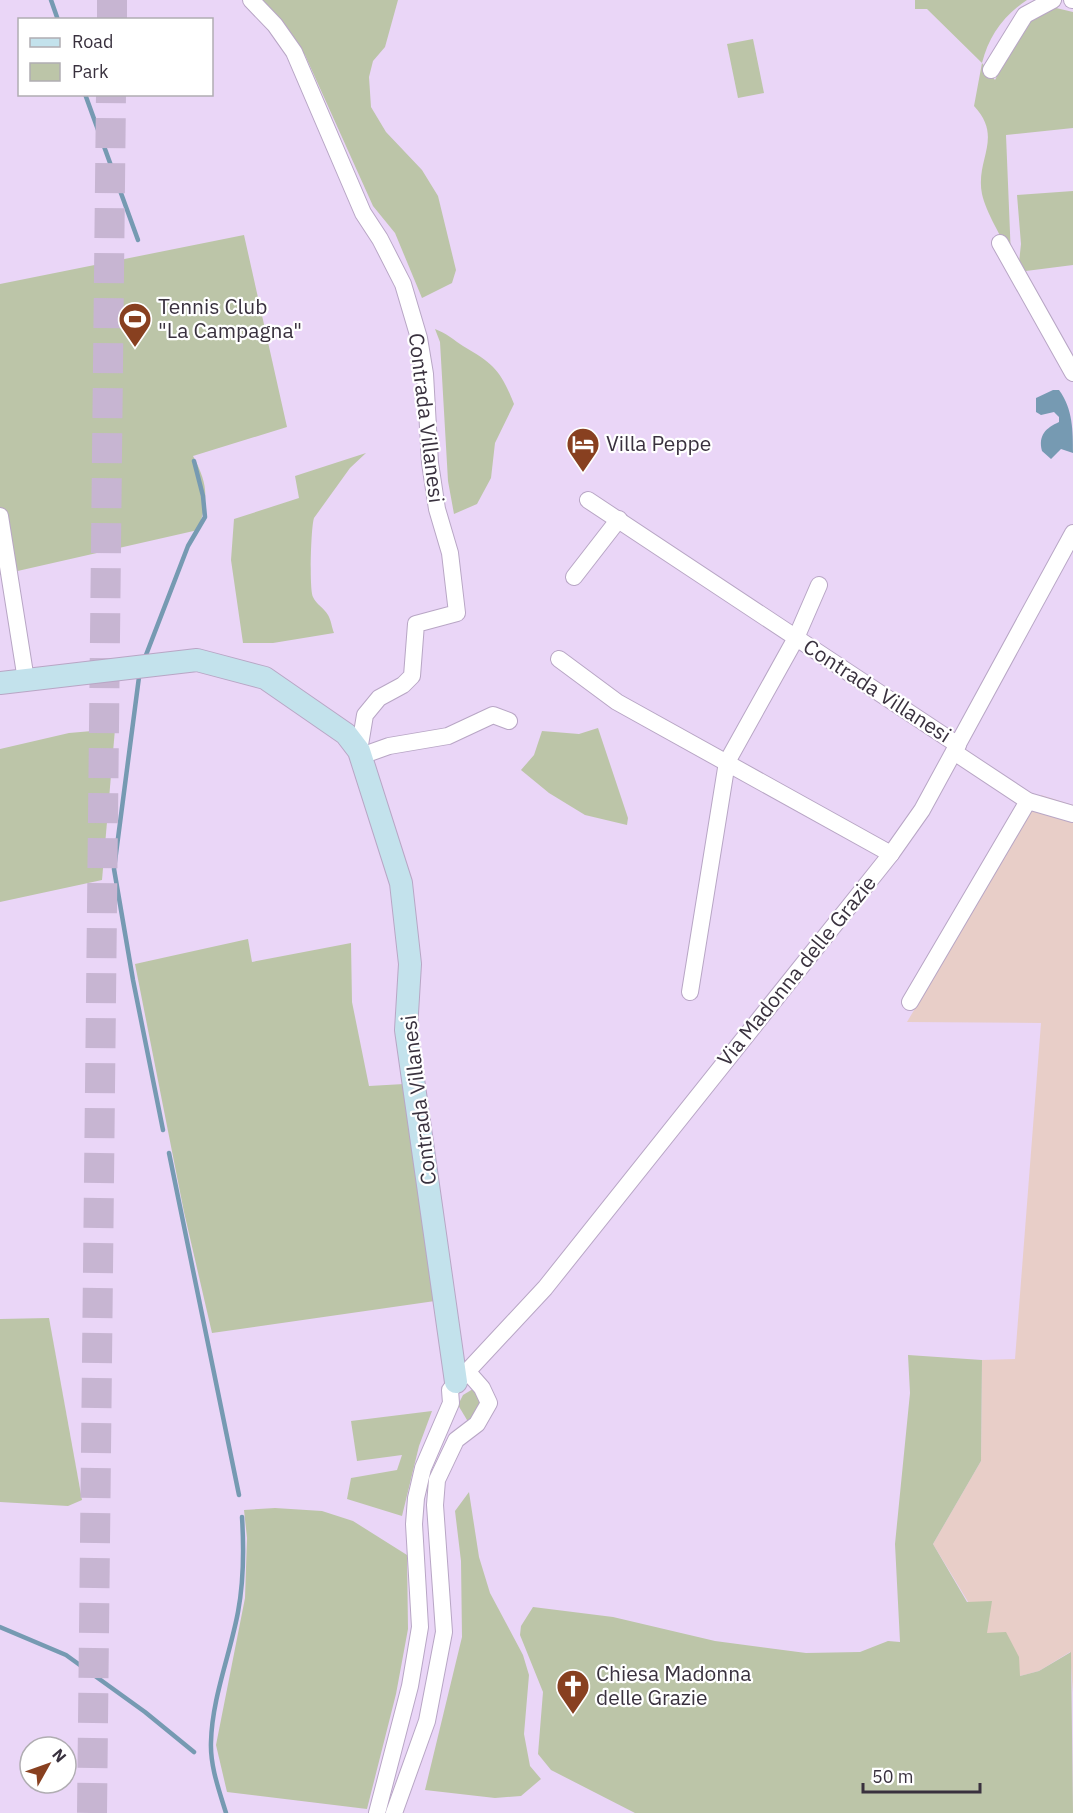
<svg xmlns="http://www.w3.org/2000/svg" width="1073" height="1813" viewBox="0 0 1073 1813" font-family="'IBM Plex Sans',sans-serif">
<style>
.industrial{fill:#e8cec8}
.green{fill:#bcc5a8}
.water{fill:#769ab2}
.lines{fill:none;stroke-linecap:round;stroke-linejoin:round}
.stream{stroke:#769ab2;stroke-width:4.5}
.highway-tunnel{stroke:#c7b5d2;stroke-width:30;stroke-dasharray:30 15;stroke-linecap:butt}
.street-casing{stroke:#b8a6c5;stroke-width:18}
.secondary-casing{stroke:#b8a6c5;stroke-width:24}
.street{stroke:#fff;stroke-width:16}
.secondary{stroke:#c3e2ec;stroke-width:22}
.labels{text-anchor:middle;stroke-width:4.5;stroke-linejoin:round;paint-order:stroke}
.poi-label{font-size:21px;fill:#39313e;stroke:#fff;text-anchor:start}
.street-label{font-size:21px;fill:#39313e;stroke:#fff}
</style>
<rect width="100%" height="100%" fill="#ead6f7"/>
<!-- industrial -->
<polygon class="industrial" points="1041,795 1073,805 1073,1693 1070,1652 1039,1671 1020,1676 987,1633 933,1544 981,1461 982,1360 1015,1359 1041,1023 907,1022"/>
<!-- green -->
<g class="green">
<polygon points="262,0 398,0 385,47 373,61 369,77 371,107 386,132 422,170 438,196 456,270 452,283 422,298 395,233 373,206 305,55"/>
<path d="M915,0H1027C1003,16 989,36 982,63L995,80L1024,23L1052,7L1073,12V128L1006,135L1011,257C1003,239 986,213 982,194C975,159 1004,138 974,106L982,63L927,9H915Z"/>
<polygon points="753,39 764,93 738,98 727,44"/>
<polygon points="1073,191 1073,265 1018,272 1021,244 1017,195"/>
<path d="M244,235L287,427L193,456C209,486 208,499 198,530L0,575V284Z"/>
<path d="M435,329C446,333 454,340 463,346C494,364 501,371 514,404L495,443L491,478L477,504L454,514L448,481L440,342Z"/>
<path d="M366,453L350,468L314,518C311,526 309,590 313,597C316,604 324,608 328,615C331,620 332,628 334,633L273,643H243L231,560L234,519L299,498L295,476Z"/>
<polygon points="598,728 628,818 627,825 585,815 549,793 521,770 534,755 542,731 579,734"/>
<polygon points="115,729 102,880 0,902 0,749 69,733"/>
<polygon points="248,939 252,962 351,943 352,1002 369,1086 404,1084 435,1301 212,1333 184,1212 135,964"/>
<polygon points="49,1318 82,1500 68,1506 0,1502 0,1319"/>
<polygon points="908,1355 982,1360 981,1461 933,1544 967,1602 992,1601 987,1633 1006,1632 1019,1657 1020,1676 1039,1671 1071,1652 1073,1813 635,1813 551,1770 538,1754 543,1692 520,1635 521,1626 533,1607 613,1617 715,1641 806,1653 860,1652 888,1641 900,1642 895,1544 910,1393"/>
<polygon points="473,1389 484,1402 472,1421 467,1420 458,1405 463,1395"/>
<polygon points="432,1411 419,1446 402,1516 347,1499 351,1478 397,1470 402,1455 357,1461 351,1421"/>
<polygon points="469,1492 479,1557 490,1593 523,1655 529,1675 524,1734 530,1766 541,1779 521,1796 495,1798 425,1790 462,1637 461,1561 455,1511"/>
<polygon points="275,1508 322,1511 353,1521 407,1555 408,1629 396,1694 367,1809 227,1792 216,1745 245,1598 247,1538 244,1510"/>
</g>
<!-- water -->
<path class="water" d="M1053,390H1059C1073,409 1073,431 1073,453L1061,449L1051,459L1042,451C1038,435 1046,428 1059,422V417L1054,412L1041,415L1036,412V398Z"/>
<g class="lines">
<!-- stream -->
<g class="stream">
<polyline points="51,0 58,20"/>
<polyline points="85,94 138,240"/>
<polyline points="146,655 188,546 205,517 203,496 194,461"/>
<polyline points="139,677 114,869 133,980 163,1130"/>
<polyline points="169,1153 239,1495"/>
<polyline points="0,1627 66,1655 145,1712 194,1752"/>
<path d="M226,1813C219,1790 210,1766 211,1742C212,1698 230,1655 238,1612C244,1580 244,1549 242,1517"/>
</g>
<!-- highway-tunnel -->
<g class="highway-tunnel">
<polyline points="112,20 112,0"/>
<polyline points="92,1813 111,94"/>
</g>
<defs>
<g id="street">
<polyline points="251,0 275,25 294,52 363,213 380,239 403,284 419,338 425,374 430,463 437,509 450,553 457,613 416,624 412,676 403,685 379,698 365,715 359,751"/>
<polyline points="1072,0 1073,0"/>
<polyline points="991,70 1025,15 1053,0"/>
<polyline points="1000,243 1073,373"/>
<polyline points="588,500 958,745"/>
<polyline points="0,516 26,680"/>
<polyline points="574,577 619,519"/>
<polyline points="559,659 617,702 891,854"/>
<polyline points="954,752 1028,801 1073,814"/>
<polyline points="361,756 389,746 448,736 493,715 509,721"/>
<polyline points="690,992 727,762 796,638 819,585"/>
<polyline points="910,1002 1028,801"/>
<polyline points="377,1813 410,1686 420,1627 414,1524 416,1498 423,1468 451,1403 450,1390 545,1288 891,854 922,810 1073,533"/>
<polyline points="394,1813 427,1721 444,1632 435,1505 437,1480 456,1440 477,1424 489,1403 482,1388 467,1371"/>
</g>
<polyline id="secondary" points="0,683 197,660 265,678 346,734 359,751 401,883 410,964 406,1030 456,1382"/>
</defs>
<!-- street casing -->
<use href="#street" class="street-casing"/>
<!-- secondary casing -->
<use href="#secondary" class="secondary-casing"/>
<!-- street -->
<use href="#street" class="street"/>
<!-- secondary -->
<use href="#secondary" class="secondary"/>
</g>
<!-- icons -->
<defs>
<symbol id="stadium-pin" viewBox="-11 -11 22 30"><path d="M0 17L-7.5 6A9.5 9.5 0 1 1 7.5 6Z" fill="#884020" stroke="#fff"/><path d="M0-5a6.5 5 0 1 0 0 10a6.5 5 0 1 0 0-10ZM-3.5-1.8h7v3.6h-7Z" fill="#fff"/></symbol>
<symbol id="hotel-pin" viewBox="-11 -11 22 30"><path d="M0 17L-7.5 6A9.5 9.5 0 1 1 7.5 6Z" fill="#884020" stroke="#fff"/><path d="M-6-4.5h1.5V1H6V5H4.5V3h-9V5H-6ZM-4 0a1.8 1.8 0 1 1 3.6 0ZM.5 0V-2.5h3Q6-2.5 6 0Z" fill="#fff"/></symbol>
<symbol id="church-pin" viewBox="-11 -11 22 30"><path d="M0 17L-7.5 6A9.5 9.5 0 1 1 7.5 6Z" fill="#884020" stroke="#fff"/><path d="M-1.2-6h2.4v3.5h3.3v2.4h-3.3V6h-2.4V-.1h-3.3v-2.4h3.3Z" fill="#fff"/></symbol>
</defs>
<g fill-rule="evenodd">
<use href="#stadium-pin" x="116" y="300" width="38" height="52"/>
<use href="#hotel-pin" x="564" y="425" width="38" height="52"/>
<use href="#church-pin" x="554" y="1667" width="38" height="52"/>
</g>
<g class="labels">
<!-- poi labels -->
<g class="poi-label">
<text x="158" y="314">Tennis Club<tspan x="158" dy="24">"La Campagna"</tspan></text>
<text x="606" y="451">Villa Peppe</text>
<text x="596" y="1681">Chiesa Madonna<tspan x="596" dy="24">delle Grazie</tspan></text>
</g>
<!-- street labels -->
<g class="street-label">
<text transform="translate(426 418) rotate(83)" y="7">Contrada Villanesi</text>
<text transform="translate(877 691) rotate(33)" y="7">Contrada Villanesi</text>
<text transform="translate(797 971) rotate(-51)" y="7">Via Madonna delle Grazie</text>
<text transform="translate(419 1100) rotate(-97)" y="7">Contrada Villanesi</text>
</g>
</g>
<!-- legend -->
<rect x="18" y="18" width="195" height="78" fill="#ffffff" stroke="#b0adb2" stroke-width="1.5"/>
<rect x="30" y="38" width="30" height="9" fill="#c3e2ec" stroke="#b0adb2" stroke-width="1.5"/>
<text x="72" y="48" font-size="18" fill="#39313e">Road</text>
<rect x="30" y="63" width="30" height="18" fill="#bcc5a8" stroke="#b0adb2" stroke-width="1.5"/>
<text x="72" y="78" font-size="18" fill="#39313e">Park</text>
<!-- north arrow -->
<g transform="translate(48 1765) rotate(50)"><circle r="28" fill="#ffffff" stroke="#b0adb2" stroke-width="1.5"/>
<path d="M0-4.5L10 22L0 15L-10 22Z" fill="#884020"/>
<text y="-9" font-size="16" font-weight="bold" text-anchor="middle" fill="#39313e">N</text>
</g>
<!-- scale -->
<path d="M863 1783v9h117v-9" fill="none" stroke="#39313e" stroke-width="3"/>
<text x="872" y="1783" font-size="18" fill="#39313e" stroke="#ffffff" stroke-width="4.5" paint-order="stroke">50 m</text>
</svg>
